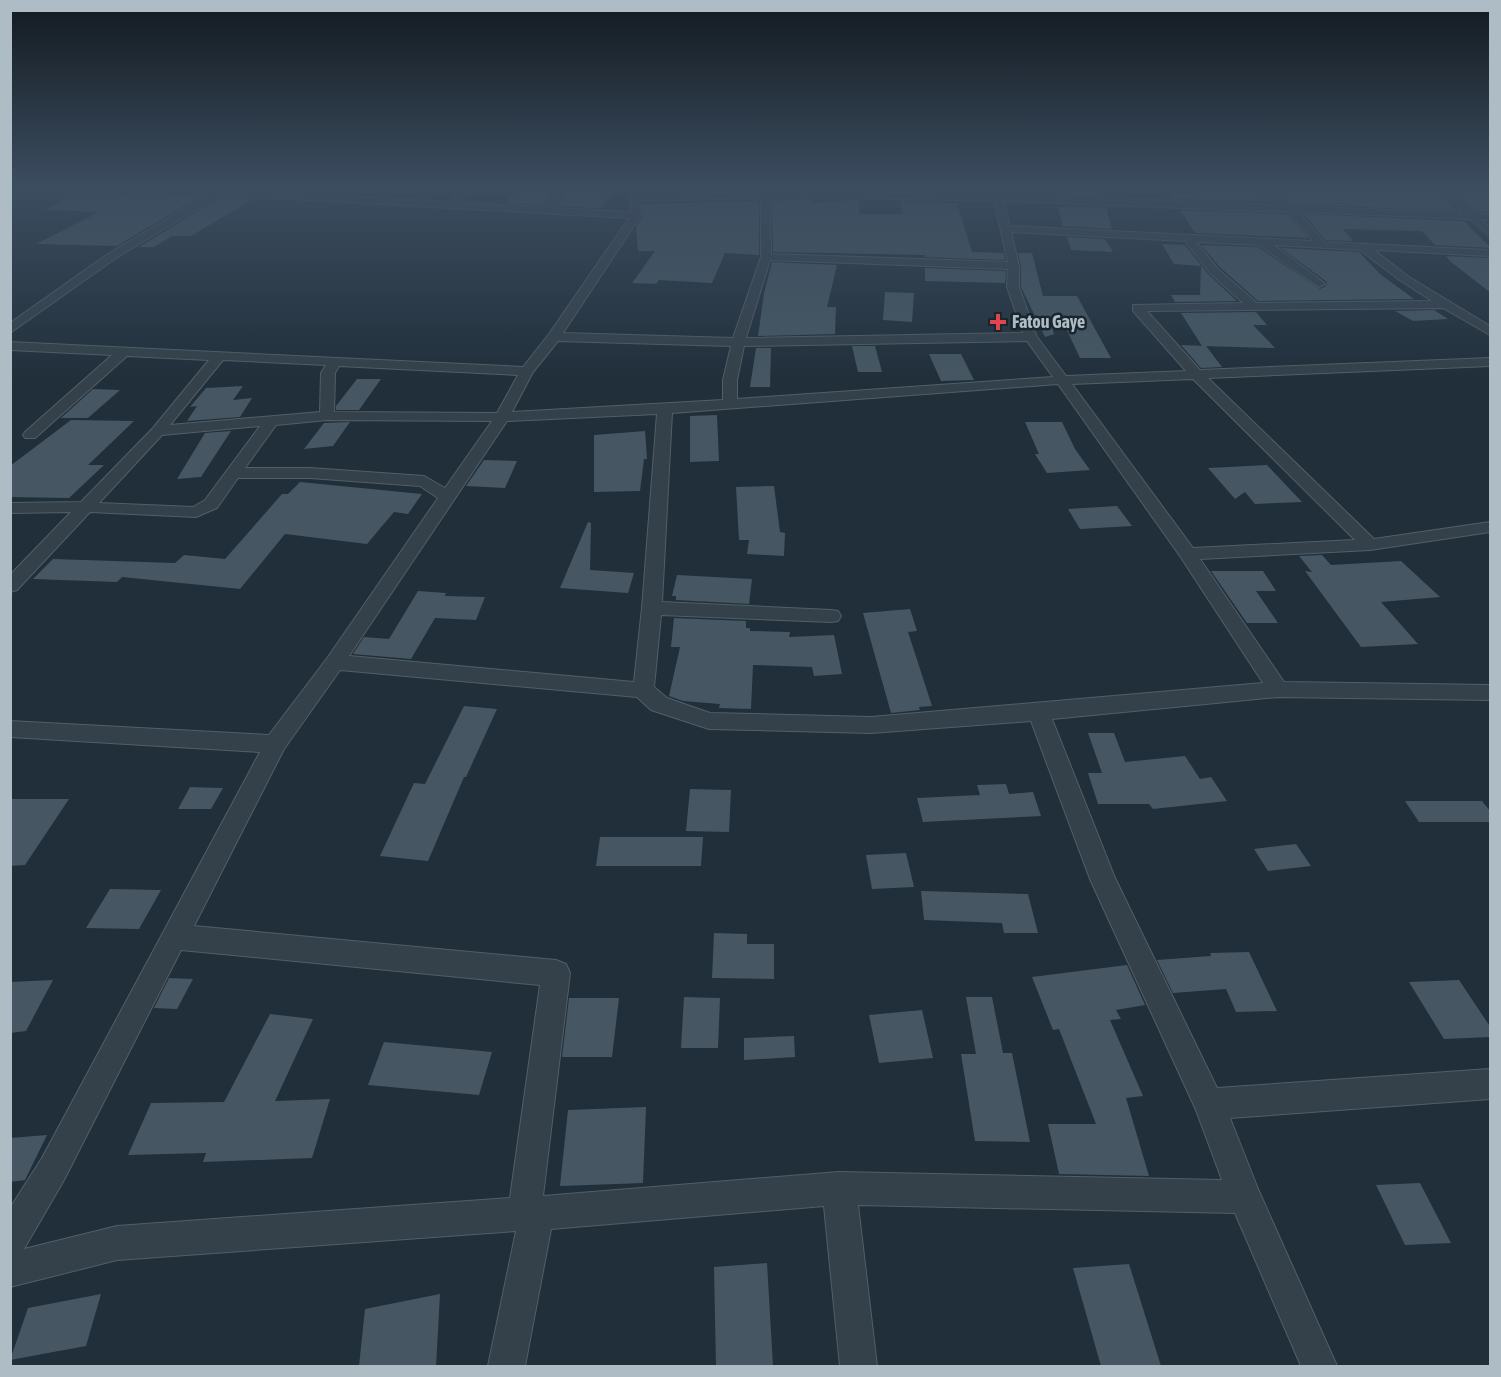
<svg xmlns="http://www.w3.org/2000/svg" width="1501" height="1377" viewBox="0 0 1501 1377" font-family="'Asap Condensed',sans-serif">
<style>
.building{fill:#465763}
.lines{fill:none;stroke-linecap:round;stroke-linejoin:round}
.minor-casing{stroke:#515f68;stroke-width:2}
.minor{fill:#34414a;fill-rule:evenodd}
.health-dot{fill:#e0444e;stroke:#19262e;stroke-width:2}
.labels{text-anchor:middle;stroke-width:5;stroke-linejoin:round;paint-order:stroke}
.far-poi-label{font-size:18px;font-weight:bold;fill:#aebcc6;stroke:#19262e;text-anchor:start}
</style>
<rect width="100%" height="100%" fill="#202f3a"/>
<!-- building -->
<g class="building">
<polygon points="519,187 555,187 543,205 506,203"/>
<polygon points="569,187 603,189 616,188 600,208 557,206"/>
<polygon points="1052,187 1097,188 1103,196 1057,194"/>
<polygon points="1279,187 1428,187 1436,189 1457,211 1293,204 1274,190 1282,190"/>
<polygon points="1185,188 1256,190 1272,202 1172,199 1169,194 1190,194"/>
<polygon points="1453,190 1491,192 1491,212 1476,211"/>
<polygon points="199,197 117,246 36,244 99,212 45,210 66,199"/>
<polygon points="221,197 253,199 191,236 172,236 154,247 139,247"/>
<polygon points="809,199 812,203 859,200 859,214 903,214 900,201 957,203 972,252 1004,253 1005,260 925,257 925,255 773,252 772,201"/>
<polygon points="751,201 759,201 759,255 725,253 712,283 659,280 656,284 632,283 655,251 638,251 636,226 643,216 642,204"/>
<polygon points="1065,206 1106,207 1112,229 1063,226 1058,207 1066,208"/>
<polygon points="1180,210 1287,214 1308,238 1195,233"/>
<polygon points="1304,214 1464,221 1491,248 1435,245 1422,231 1343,229 1353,241 1325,240"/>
<polygon points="1067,237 1105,239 1113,252 1071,250"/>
<polygon points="1162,244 1185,245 1208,274 1237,301 1175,302 1171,295 1200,295 1201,266 1174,264"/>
<polygon points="1201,245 1258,247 1320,289 1326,286 1327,282 1281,248 1359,252 1380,274 1414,299 1258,301 1220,267"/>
<polygon points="1018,253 1032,253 1043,296 1077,296 1111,358 1080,358 1064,324 1051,323 1054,334 1045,337 1021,287 1021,266"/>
<polygon points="1446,256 1491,258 1491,293 1451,262"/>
<polygon points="772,262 837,265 827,307 836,307 835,334 758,336 764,293"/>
<polygon points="925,268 1006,271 1005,283 925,281"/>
<polygon points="885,292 914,293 912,322 883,320"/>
<polygon points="1434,310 1448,319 1413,321 1395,311"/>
<polygon points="1256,312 1267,325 1253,325 1275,348 1202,346 1181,313"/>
<polygon points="1181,345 1206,346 1222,367 1201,368"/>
<polygon points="852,346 875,346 882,372 858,372"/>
<polygon points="756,348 771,348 770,387 750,387"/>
<polygon points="929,354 961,354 974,380 941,381"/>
<polygon points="357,379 381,379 359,410 336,410 336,406"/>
<polygon points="243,386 233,400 252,398 240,417 187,421 197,406 190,407 206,388"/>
<polygon points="93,389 120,390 88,418 61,418"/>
<polygon points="717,415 719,461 690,462 690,416"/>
<polygon points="71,420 134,421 88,465 104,465 69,498 10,497 10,466"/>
<polygon points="350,422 333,446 304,449 324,423"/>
<polygon points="1025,422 1062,422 1075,449 1090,470 1047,473 1035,454 1039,454"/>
<polygon points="231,431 201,477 177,479 205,433"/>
<polygon points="645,431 647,459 644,459 640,491 594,492 594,435"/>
<polygon points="484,460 517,461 505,488 466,486"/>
<polygon points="1267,465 1302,502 1255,504 1245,492 1235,499 1208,468"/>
<polygon points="300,482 422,494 408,514 394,512 367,544 285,534 240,589 122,577 117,582 33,579 53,559 175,563 184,555 225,559 282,494 288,494"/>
<polygon points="774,486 780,532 785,533 784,556 747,554 749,540 739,540 736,487"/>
<polygon points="1117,506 1132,526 1080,529 1068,509"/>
<polygon points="588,522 591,523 590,570 634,573 628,593 560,588"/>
<polygon points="1322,555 1331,565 1401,561 1440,597 1381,602 1418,644 1361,647 1305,571 1312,572 1299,556"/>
<polygon points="1211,571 1263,571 1276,591 1256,591 1278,623 1247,623"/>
<polygon points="677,575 752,579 749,604 676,600 676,596 672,596"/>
<polygon points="418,591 446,593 445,596 485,597 476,620 435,618 411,659 353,654 364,637 389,639"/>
<polygon points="910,609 917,631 908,632 932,706 919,707 920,710 891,713 863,613"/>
<polygon points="674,618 746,621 746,628 750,628 750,631 790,632 789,637 834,635 842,674 814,676 812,667 753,665 751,709 719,708 720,704 683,701 669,696 680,647 671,647"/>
<polygon points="464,706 497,709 466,777 464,777 428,861 380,856 414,783 425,784"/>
<polygon points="1088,733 1114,733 1125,762 1185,756 1200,779 1211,777 1227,801 1153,809 1149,804 1098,804 1088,773 1102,773"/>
<polygon points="1006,784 1009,794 1033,792 1041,816 923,822 917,798 980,795 977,785"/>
<polygon points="190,787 223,788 211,809 178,809"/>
<polygon points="690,789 731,790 729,832 686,831"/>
<polygon points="10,799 69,799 25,865 10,866"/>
<polygon points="1405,801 1482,801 1491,812 1491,822 1419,822"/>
<polygon points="600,837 703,837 701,866 596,866"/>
<polygon points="1296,844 1311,866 1268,871 1254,849"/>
<polygon points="906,853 914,887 872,889 866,855"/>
<polygon points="110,889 161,890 139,929 86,928"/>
<polygon points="921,891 1028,894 1038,933 1004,933 1002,923 924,920"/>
<polygon points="714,933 747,934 747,944 774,944 774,979 712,978"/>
<polygon points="1249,952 1277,1011 1236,1012 1226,989 1173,993 1157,960 1211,956 1210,953"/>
<polygon points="1127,965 1145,1005 1116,1010 1121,1019 1110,1020 1143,1096 1126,1098 1149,1176 1059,1174 1048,1124 1096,1124 1059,1029 1053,1030 1032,977"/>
<polygon points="169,978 193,979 177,1009 154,1008"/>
<polygon points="53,980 26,1031 10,1033 10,982"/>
<polygon points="1459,980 1491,1028 1491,1037 1444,1039 1409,982"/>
<polygon points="684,997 720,998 718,1048 681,1048"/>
<polygon points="966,997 992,997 1003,1053 1012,1053 1030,1142 975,1141 961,1054 976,1054"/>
<polygon points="569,998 619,998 612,1057 562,1057"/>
<polygon points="922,1010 933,1058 879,1063 869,1015"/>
<polygon points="270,1014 313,1019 275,1101 330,1099 312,1158 203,1162 206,1153 128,1155 151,1103 224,1102"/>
<polygon points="794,1036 795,1057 744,1060 744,1038"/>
<polygon points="384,1042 492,1052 479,1095 368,1085"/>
<polygon points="646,1107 643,1183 560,1186 568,1110"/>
<polygon points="47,1135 25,1180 10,1182 10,1138"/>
<polygon points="1420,1183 1451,1243 1405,1245 1376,1185"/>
<polygon points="767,1263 773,1366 716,1366 714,1267"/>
<polygon points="1129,1264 1161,1366 1101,1366 1073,1268"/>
<polygon points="101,1294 86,1346 10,1360 28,1308"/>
<polygon points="440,1294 436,1366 359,1366 365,1309"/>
</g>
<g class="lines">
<defs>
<path id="minor" d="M467,187H477L460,203L544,207L558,187H567L553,208L631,212L630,187H640V195L803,191L1052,196L1279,205L1256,187H1266L1292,206L1463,213L1437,187H1447L1475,213L1490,214V220H1481L1490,228V236L1470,219L1299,212L1324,242L1490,250V256L1374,250L1409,277L1490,326V335L1443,308L1147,311L1200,370L1490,358V366L1208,378L1374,539L1490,522V532L1370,550L1200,559L1284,682L1490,685V700L1278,697L1052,719L1115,878L1217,1088L1490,1069V1099L1230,1118L1258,1189L1337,1366H1301L1235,1213L858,1205L877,1366H840L824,1206L551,1229L525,1366H488L516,1231L117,1260L10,1287V1208L42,1158L260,752L10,737V721L269,735L328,657L438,498L420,486L310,478H238L217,508L196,517L90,512L17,590L10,592V575L71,512L10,513V503L81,502L153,428L209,360L127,356L35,438H25L23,435L25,432L112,355L11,350L10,342L523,367L549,334L629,218L220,195L116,258L10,333V323L108,254L207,195L10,198V192L210,189L450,202ZM803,197L994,201L1008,262L771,254L770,198ZM761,198V257L733,338L563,333L641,215L640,201ZM1003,201L1288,212L1313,241L1010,226ZM1011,232L1185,241L1210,273L1243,303L1133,305V311L1186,371L1066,376L1037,337L1019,287V266ZM1196,242L1259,245L1319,287L1325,284L1323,282L1274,245L1360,250L1401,281L1432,301L1257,303L1218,269ZM770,260L1008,269L1007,287L1023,333L746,338ZM558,341L731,346L723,380V400L512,412L533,372ZM1027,341L1053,377L737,399V380L744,346ZM223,360L326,365L321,373L320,412L170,425ZM339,366L518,375L497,413L334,412L335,373ZM1193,379L1355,540L1193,548L1072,384ZM1058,384L1180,556L1263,683L871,717L710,713L667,698L654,687L661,615L831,622L838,621L841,616L838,611L831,610L662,602L672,413ZM657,414L642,608L634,682L349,656L507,421ZM327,420L492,421L445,488L424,476L310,468H245L276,425ZM260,426L205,500L193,507L99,503L162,435ZM340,670L637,697L651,710L709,729L871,733L1031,721L1090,879L1196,1110L1222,1180L839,1172L543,1196L570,973L566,964L556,960L194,926L284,749ZM181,950L540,985L510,1198L117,1226L24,1249L64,1180Z"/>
</defs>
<!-- minor casing -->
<use href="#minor" class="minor-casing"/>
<!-- minor -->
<use href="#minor" class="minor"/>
</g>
<!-- sky -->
<linearGradient id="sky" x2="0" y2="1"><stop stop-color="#121a20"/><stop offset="0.49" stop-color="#3c4d60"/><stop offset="1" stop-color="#3c4d60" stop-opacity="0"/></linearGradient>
<rect width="1501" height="380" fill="url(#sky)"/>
<!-- markers -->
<path class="health-dot" d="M995 313h6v6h6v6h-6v6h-6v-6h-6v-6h6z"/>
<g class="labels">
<!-- far-poi labels -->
<g class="far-poi-label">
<text x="1012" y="328">Fatou Gaye</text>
</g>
</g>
<!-- border -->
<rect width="1501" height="1377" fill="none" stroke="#aebcc6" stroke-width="24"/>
</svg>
